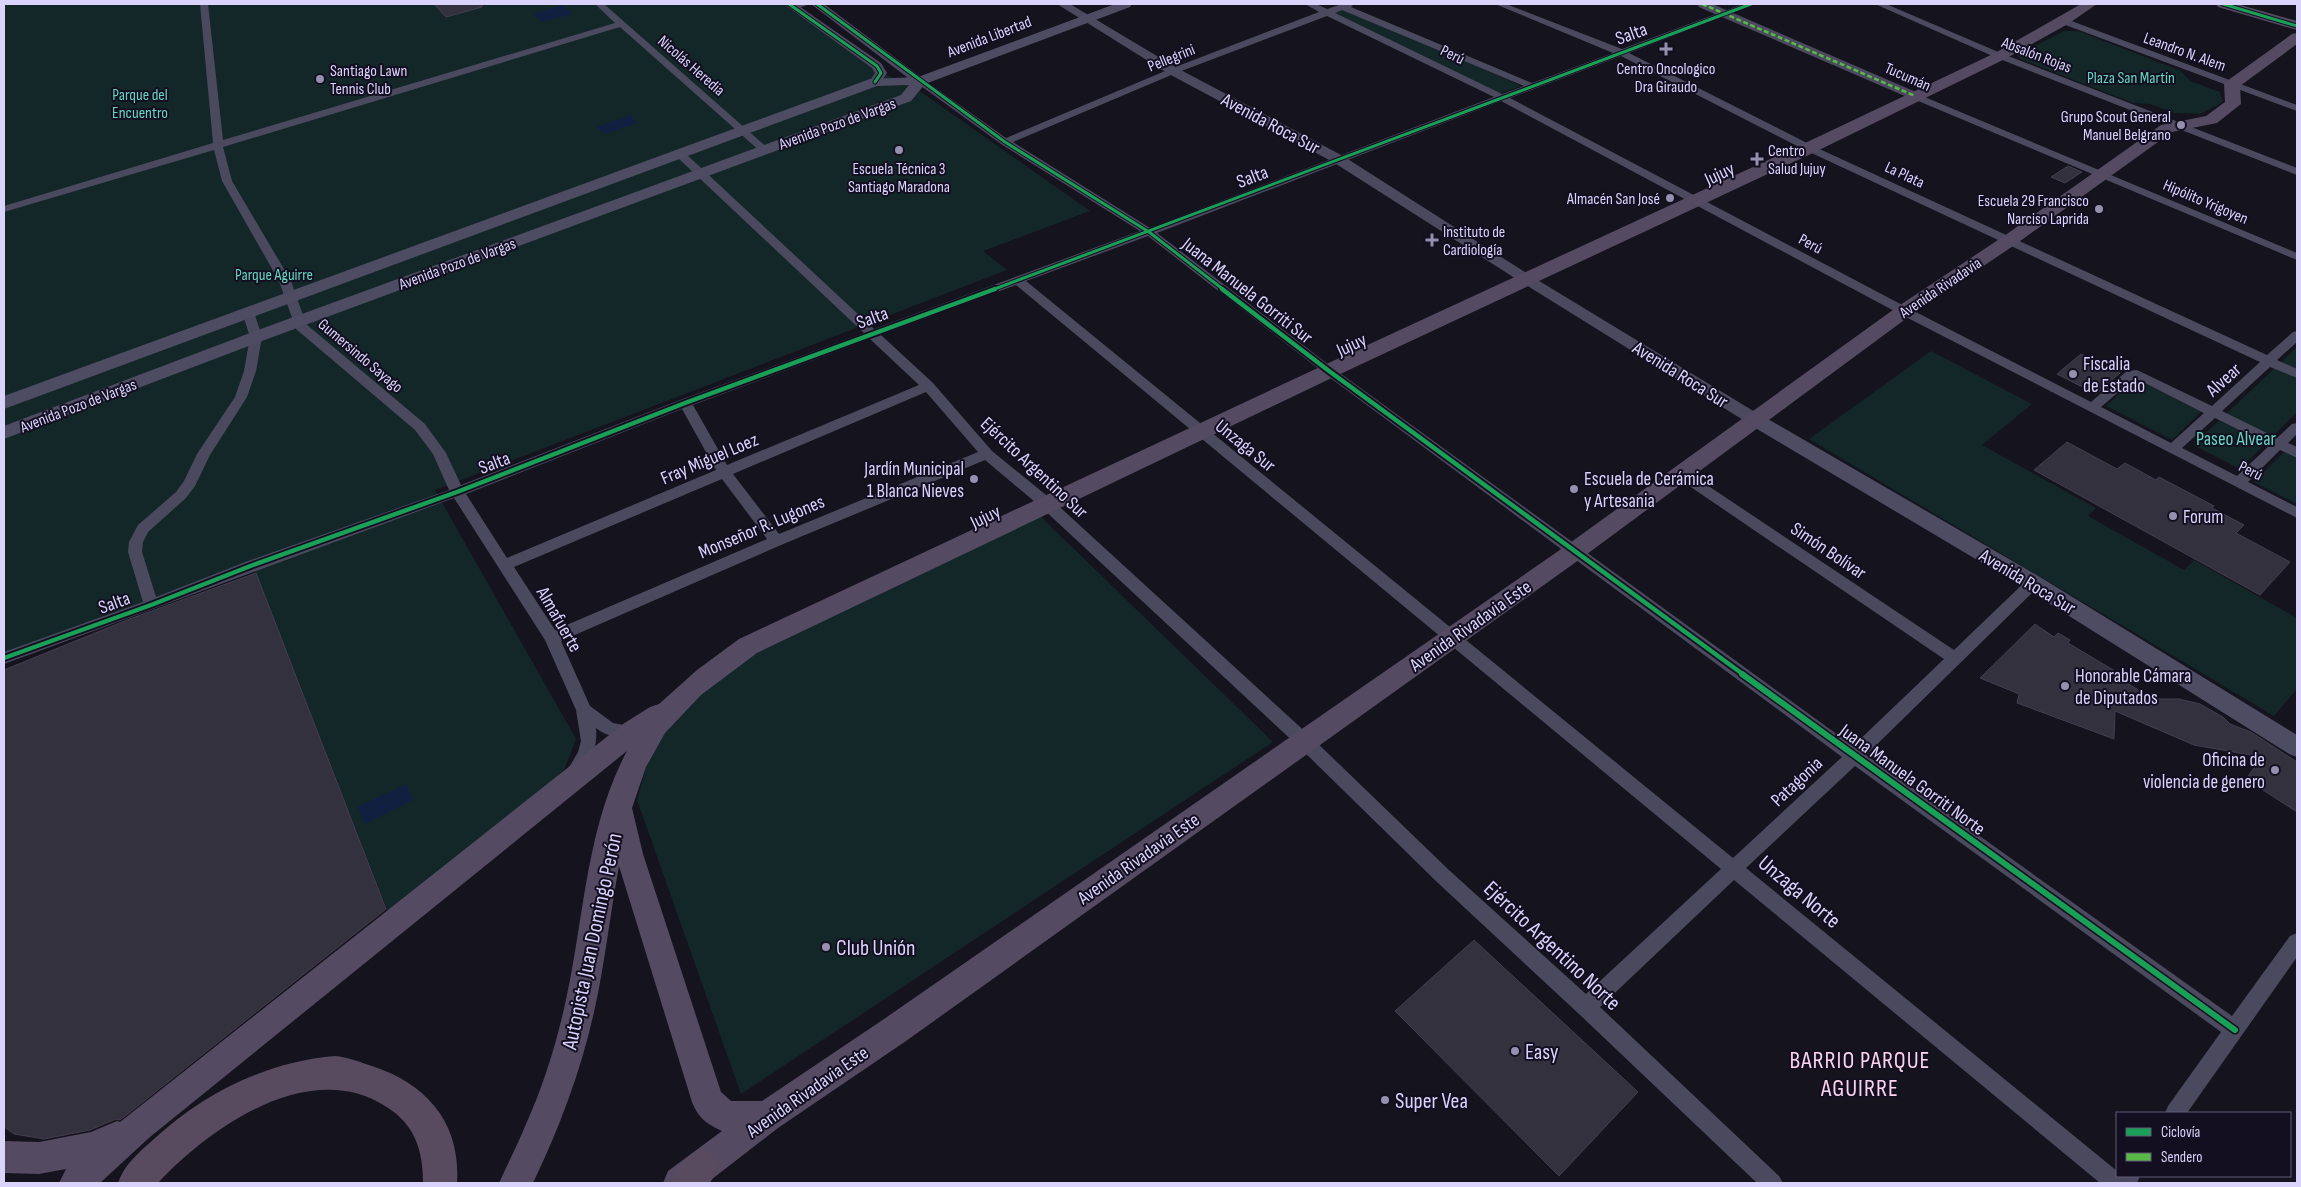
<svg xmlns="http://www.w3.org/2000/svg" width="2301" height="1187" viewBox="0 0 2301 1187" font-family="'Sofia Sans Condensed',sans-serif">
<style>
.green{fill:#132729}
.water{fill:#112040}
.building{fill:#34313f;stroke:#433e50}
.lines{fill:none;stroke-linecap:round;stroke-linejoin:round}
.pedestrian{stroke:#4b495e;stroke-width:8}
.minor{fill:#4b495e;fill-rule:evenodd}
.tertiary{fill:#4b495e;fill-rule:evenodd}
.secondary{fill:#4e4c63;fill-rule:evenodd}
.primary{fill:#544a62;fill-rule:evenodd}
.trunk{fill:#584a5f;fill-rule:evenodd}
.quiet{stroke:#58b947;stroke-width:2.5;stroke-dasharray:5 2.5;stroke-linecap:butt}
.cycleway-far2-casing{stroke:#130f21;stroke-width:5}
.cycleway-far1-casing{stroke:#130f21;stroke-width:8}
.cycleway-casing{stroke:#130f21;stroke-width:9}
.cycleway-far2{stroke:#1a9f57;stroke-width:3}
.cycleway-far1{stroke:#1a9f57;stroke-width:4.5}
.cycleway{stroke:#1a9f57;stroke-width:6}
.poi-dot{fill:#9590ae;stroke:#130f21;stroke-width:2}
.labels{text-anchor:middle;stroke-width:4;stroke-linejoin:round;paint-order:stroke}
.far-street-label{font-size:16px;fill:#dad3fc;stroke:#130f21}
.far-poi-label{font-size:16px;fill:#dad3fc;stroke:#130f21;text-anchor:start}
.far-park-label{font-size:16px;fill:#64d6c1;stroke:#130f21}
.street-label{font-size:19px;fill:#dad3fc;stroke:#130f21}
.poi-label{font-size:19px;fill:#dad3fc;stroke:#130f21;text-anchor:start}
.park-label{font-size:19px;fill:#64d6c1;stroke:#130f21}
.near-street-label{font-size:22px;fill:#dad3fc;stroke:#130f21}
.near-poi-label{font-size:22px;fill:#dad3fc;stroke:#130f21;text-anchor:start}
.near-neighbourhood-label{font-size:24px;letter-spacing:1px;fill:#fcd5eb;stroke:#130f21}
</style>
<rect width="100%" height="100%" fill="#15131d"/>
<!-- green -->
<g class="green">
<polygon points="4,4 784,4 887,75 914,87 1090,211 983,251 1007,270 435,490 576,739 565,768 538,797 390,917 253,565 4,654"/>
<polygon points="1347,7 1521,86 1494,95 1331,12"/>
<polygon points="2064,31 2078,31 2181,71 2190,81 2220,92 2223,102 2200,114 2175,113 2150,104 2133,103 2020,59 2017,55"/>
<polygon points="2297,347 2297,412 2240,469 2193,445"/>
<polygon points="1931,351 2032,404 1982,445 2096,508 2088,516 2184,570 2194,560 2297,618 2297,689 2274,716 1809,439"/>
<polygon points="2136,379 2202,411 2172,440 2106,406"/>
<polygon points="2284,452 2297,458 2297,504 2254,482"/>
<polygon points="1038,514 1273,742 741,1094 637,800 651,750 692,697 759,652"/>
</g>
<!-- water -->
<g class="water">
<polygon points="563,5 572,14 542,22 533,14"/>
<polygon points="630,115 638,123 604,134 596,127"/>
<polygon points="406,784 413,800 365,824 357,807"/>
</g>
<!-- building -->
<g class="building">
<polygon points="434,4 482,4 482,7 446,17"/>
<polygon points="2068,166 2082,172 2065,183 2051,177"/>
<polygon points="2081,354 2120,373 2096,394 2057,374"/>
<polygon points="2067,442 2117,469 2125,463 2156,480 2159,477 2214,506 2212,508 2244,525 2236,533 2290,562 2260,595 2034,470"/>
<polygon points="256,573 386,909 120,1120 116,1119 90,1130 44,1139 14,1134 4,1127 4,670 127,620"/>
<polygon points="2035,624 2054,637 2058,633 2070,640 2068,643 2120,674 2117,677 2145,694 2159,699 2179,699 2200,704 2223,717 2230,724 2251,732 2297,762 2297,812 2246,779 2262,757 2194,745 2115,711 2114,739 2017,703 2019,694 1980,678"/>
<polygon points="1474,940 1638,1092 1559,1176 1395,1011"/>
</g>
<g class="lines">
<!-- pedestrian -->
<polyline class="pedestrian" points="1702,4 1915,96"/>
<!-- minor -->
<g class="minor">
<path d="M200,4H208L223,140L615,23L595,4H604L770,150L769,152H761L620,27L223,147L232,181L291,281L306,324L425,424L446,453L461,485L680,400L864,333L677,157V153H685L874,329L1140,231L1001,144L917,83V79H923L1006,138L1170,69L1319,12L1305,4H1316L1327,9L1342,4H1354L1351,7L1532,83L1613,53L1495,4H1506L1622,49L1743,4H1755L1629,53L1813,146L2267,355L2293,332L2297,331V342L2277,360L2297,369V378L2270,367L2222,411L2277,438L2292,424L2297,423V434L2288,443L2297,447V458L2280,450L2248,482L2297,507V518L1900,314L1501,101L1157,233L1333,368L1853,746L1944,659L1676,477L1674,474L1676,471H1686L1954,650L2028,579L2033,577L2038,579L2040,583L2038,587L1866,755L2232,1016L2290,936L2297,933V957L2187,1113H2165L2168,1106L2221,1032L1855,766L1746,868L2117,1171V1176H2140L2137,1183H2100L1734,880L1600,1007L1779,1176L1783,1183H1757L1579,1014L1438,883L1298,746L1041,507L985,460L781,545L561,641L590,706L613,723L640,728L642,733L640,738C627,742 607,737 596,728C598,743 591,781 570,774L568,769L578,752L581,741L576,710L545,640L454,498L4,664V652L143,602L128,552L129,542L138,525L176,492L184,481L197,454L235,397L244,371L250,337L242,312L244,309L248,308L254,312L262,337L256,371L247,397L210,455L195,486L186,498L148,532L143,542L142,552L156,597L248,561L449,490L433,454L415,430L296,329L279,281L222,181L214,150L4,212V206L213,143ZM1342,10L1524,86L1502,94L1335,13ZM1327,16L1494,97L1150,228L1013,142L1176,73ZM1621,56L1805,150L2260,362L2212,406L2137,370L2127,371L2091,402L1908,308L1510,98ZM1148,236L1325,374L1842,757L1733,858L1026,281ZM1016,285L1721,869L1586,994L1450,871L1310,736L1051,499L992,451L933,383L881,335ZM870,339L919,385L727,465L693,405ZM2135,378L2204,413L2171,443L2101,407ZM926,392L978,452L779,534L733,474ZM682,409L716,470L507,558L466,494ZM2215,418L2270,445L2237,476L2182,448ZM722,479L767,539L555,630L514,567Z"/>
<polygon points="796,4 809,4 797,9 791,9 791,5"/>
<polygon points="1875,4 1886,4 2003,54 2297,168 2297,175 1997,58"/>
<polygon points="2060,19 2066,19 2297,105 2297,111 2060,23"/>
<polygon points="1915,93 2297,253 2297,260 1911,98 1910,96"/>
</g>
<!-- tertiary -->
<g class="tertiary">
<polygon points="784,4 796,4 881,63 887,73 879,85 871,85 869,82 875,73 872,68"/>
<polygon points="811,4 824,4 926,81 920,85 916,84"/>
<polygon points="1057,4 1070,4 1177,68 1343,156 1531,276 1760,415 1762,419 1760,423 1748,423 1521,282 1333,162 1169,74"/>
</g>
<!-- secondary -->
<g class="secondary">
<polygon points="1115,4 1132,4 1130,7 925,84 911,101 262,341 4,439 4,426 250,333 901,95 909,85 877,86 4,409 4,396 870,79 918,77"/>
<polygon points="1754,413 1761,415 2040,577 2297,735 2297,757 2289,754 2026,589 1747,423 1745,419 1747,415"/>
</g>
<!-- primary -->
<g class="primary">
<path d="M2081,4H2097L2068,24L2005,59L1815,152L1336,376L757,653L701,695L665,733L646,767L632,808L643,854L721,1092L731,1101H762L884,1019L1567,545L1897,307L2004,236L2161,125L2206,116L2225,102L2224,84L2227,81L2292,34L2297,33V44L2240,86L2241,104L2217,123L2172,132L2016,244L1911,315L1583,557L906,1041L778,1128L707,1183H663L668,1171L722,1131C707,1124 698,1118 692,1102L619,866C610,914 605,964 594,1012C581,1071 559,1129 533,1183H499C508,1163 518,1144 526,1124C542,1089 554,1051 563,1013C584,927 584,831 627,751L150,1137L100,1183H59L66,1169L39,1174L4,1173V1141L39,1142L91,1132L117,1121L120,1122L623,724L650,707L659,704L697,670L739,639L1322,366L1803,144L1995,53Z"/>
<polygon points="2216,4 2237,4 2297,21 2297,30 2218,7"/>
</g>
<!-- trunk -->
<g class="trunk">
<path d="M335,1056C347,1057 360,1062 372,1066C427,1084 461,1123 457,1183H423C423,1150 415,1124 385,1106C309,1058 210,1127 158,1183H118C124,1165 139,1152 154,1139C204,1093 266,1062 335,1056Z"/>
<path d="M702,1149L714,1154L719,1166L710,1183H671C676,1167 686,1155 702,1149Z"/>
</g>
<!-- quiet -->
<polyline class="quiet" points="1702,4 1915,96"/>
<defs>
<g id="cycleway-far2">
<polyline points="789,4 877,66 881,73 875,82"/>
<polyline points="817,4 1005,142 1149,232 1224,290"/>
<polyline points="2223,4 2297,26"/>
<polyline points="992,290 1751,4"/>
</g>
<g id="cycleway-far1">
<polyline points="1222,289 1329,371 1744,675"/>
<polyline points="4,658 151,605 253,565 457,492 685,403 995,289"/>
</g>
<polyline id="cycleway" points="1742,674 2235,1030"/>
</defs>
<!-- cycleway-far2 casing -->
<use href="#cycleway-far2" class="cycleway-far2-casing"/>
<!-- cycleway-far1 casing -->
<use href="#cycleway-far1" class="cycleway-far1-casing"/>
<!-- cycleway casing -->
<use href="#cycleway" class="cycleway-casing"/>
<!-- cycleway-far2 -->
<use href="#cycleway-far2" class="cycleway-far2"/>
<!-- cycleway-far1 -->
<use href="#cycleway-far1" class="cycleway-far1"/>
<!-- cycleway -->
<use href="#cycleway" class="cycleway"/>
</g>
<!-- markers -->
<g class="poi-dot">
<path d="M1663.5 41.5h5v5h5v5h-5v5h-5v-5h-5v-5h5z"/>
<circle cx="320" cy="79" r="5"/>
<circle cx="2181" cy="125" r="5"/>
<circle cx="899" cy="150" r="5"/>
<path d="M1754.5 151.5h5v5h5v5h-5v5h-5v-5h-5v-5h5z"/>
<circle cx="1670" cy="198" r="5"/>
<circle cx="2099" cy="209" r="5"/>
<path d="M1429.5 232.5h5v5h5v5h-5v5h-5v-5h-5v-5h5z"/>
<circle cx="2073" cy="374" r="5"/>
<circle cx="974" cy="479" r="5"/>
<circle cx="1574" cy="489" r="5"/>
<circle cx="2173" cy="516" r="5"/>
<circle cx="2065" cy="686" r="5"/>
<circle cx="2275" cy="770" r="5"/>
<circle cx="826" cy="947" r="5"/>
<circle cx="1515" cy="1051" r="5"/>
<circle cx="1385" cy="1100" r="5"/>
</g>
<g class="labels">
<!-- far-street labels -->
<g class="far-street-label">
<text transform="translate(989 36) rotate(-21)" y="6">Avenida Libertad</text>
<text transform="translate(2185 51) rotate(20)" y="6">Leandro N. Alem</text>
<text transform="translate(1453 54) rotate(26)" y="6">Perú</text>
<text transform="translate(2037 54) rotate(21)" y="6">Absalón Rojas</text>
<text transform="translate(1171 57) rotate(-22)" y="6">Pellegrini</text>
<text transform="translate(692 65) rotate(41)" y="6">Nicolás Heredia</text>
<text transform="translate(1908 76) rotate(24)" y="6">Tucumán</text>
<text transform="translate(837 123) rotate(-20)" y="6">Avenida Pozo de Vargas</text>
<text transform="translate(1905 174) rotate(25)" y="6">La Plata</text>
<text transform="translate(2206 201) rotate(23)" y="6">Hipólito Yrigoyen</text>
<text transform="translate(1811 243) rotate(28)" y="6">Perú</text>
<text transform="translate(457 263) rotate(-20)" y="6">Avenida Pozo de Vargas</text>
<text transform="translate(1940 287) rotate(-34)" y="6">Avenida Rivadavia</text>
<text transform="translate(361 355) rotate(40)" y="6">Gumersindo Sayago</text>
<text transform="translate(78 405) rotate(-21)" y="6">Avenida Pozo de Vargas</text>
<text transform="translate(2251 470) rotate(27)" y="6">Perú</text>
</g>
<!-- far-poi labels -->
<g class="far-poi-label">
<text x="1666" y="74" text-anchor="middle">Centro Oncologico<tspan x="1666" dy="18">Dra Giraudo</tspan></text>
<text x="330" y="76">Santiago Lawn<tspan x="330" dy="18">Tennis Club</tspan></text>
<text x="2171" y="122" text-anchor="end">Grupo Scout General<tspan x="2171" dy="18">Manuel Belgrano</tspan></text>
<text x="1768" y="156">Centro<tspan x="1768" dy="18">Salud Jujuy</tspan></text>
<text x="899" y="174" text-anchor="middle">Escuela Técnica 3<tspan x="899" dy="18">Santiago Maradona</tspan></text>
<text x="1660" y="204" text-anchor="end">Almacén San José</text>
<text x="2089" y="206" text-anchor="end">Escuela 29 Francisco<tspan x="2089" dy="18">Narciso Laprida</tspan></text>
<text x="1443" y="237">Instituto de<tspan x="1443" dy="18">Cardiología</tspan></text>
</g>
<!-- far-park labels -->
<g class="far-park-label">
<text x="2131" y="83">Plaza San Martín</text>
<text x="140" y="100">Parque del<tspan x="140" dy="18">Encuentro</tspan></text>
<text x="274" y="280">Parque Aguirre</text>
</g>
<!-- street labels -->
<g class="street-label">
<text transform="translate(1631 33) rotate(-20)" y="7">Salta</text>
<text transform="translate(1271 123) rotate(28)" y="7">Avenida Roca Sur</text>
<text transform="translate(1719 173) rotate(-25)" y="7">Jujuy</text>
<text transform="translate(1252 176) rotate(-21)" y="7">Salta</text>
<text transform="translate(1248 290) rotate(38)" y="7">Juana Manuela Gorriti Sur</text>
<text transform="translate(872 317) rotate(-20)" y="7">Salta</text>
<text transform="translate(1351 344) rotate(-25)" y="7">Jujuy</text>
<text transform="translate(1681 374) rotate(32)" y="7">Avenida Roca Sur</text>
<text transform="translate(2223 379) rotate(-42)" y="7">Alvear</text>
<text transform="translate(1246 445) rotate(39)" y="7">Unzaga Sur</text>
<text transform="translate(709 458) rotate(-23)" y="7">Fray Miguel Loez</text>
<text transform="translate(494 462) rotate(-21)" y="7">Salta</text>
<text transform="translate(1035 467) rotate(43)" y="7">Ejército Argentino Sur</text>
<text transform="translate(985 516) rotate(-26)" y="7">Jujuy</text>
<text transform="translate(761 526) rotate(-23)" y="7">Monseñor R. Lugones</text>
<text transform="translate(1829 550) rotate(34)" y="7">Simón Bolívar</text>
<text transform="translate(2028 581) rotate(31)" y="7">Avenida Roca Sur</text>
<text transform="translate(114 602) rotate(-20)" y="7">Salta</text>
<text transform="translate(560 619) rotate(60)" y="7">Almafuerte</text>
<text transform="translate(1470 625) rotate(-35)" y="7">Avenida Rivadavia Este</text>
<text transform="translate(1913 779) rotate(36)" y="7">Juana Manuela Gorriti Norte</text>
<text transform="translate(1796 781) rotate(-43)" y="7">Patagonia</text>
<text transform="translate(1138 858) rotate(-35)" y="7">Avenida Rivadavia Este</text>
<text transform="translate(807 1091) rotate(-35)" y="7">Avenida Rivadavia Este</text>
</g>
<!-- poi labels -->
<g class="poi-label">
<text x="2083" y="370">Fiscalia<tspan x="2083" dy="22">de Estado</tspan></text>
<text x="964" y="475" text-anchor="end">Jardín Municipal<tspan x="964" dy="22">1 Blanca Nieves</tspan></text>
<text x="1584" y="485">Escuela de Cerámica<tspan x="1584" dy="22">y Artesania</tspan></text>
<text x="2183" y="523">Forum</text>
<text x="2075" y="682">Honorable Cámara<tspan x="2075" dy="22">de Diputados</tspan></text>
<text x="2265" y="766" text-anchor="end">Oficina de<tspan x="2265" dy="22">violencia de genero</tspan></text>
</g>
<!-- park labels -->
<g class="park-label">
<text x="2236" y="445">Paseo Alvear</text>
</g>
<!-- near-street labels -->
<g class="near-street-label">
<text transform="translate(1800 891) rotate(40)" y="8">Unzaga Norte</text>
<text transform="translate(591 941) rotate(-78)" y="8">Autopista Juan Domingo Perón</text>
<text transform="translate(1553 945) rotate(43)" y="8">Ejército Argentino Norte</text>
</g>
<!-- near-poi labels -->
<g class="near-poi-label">
<text x="836" y="955">Club Unión</text>
<text x="1525" y="1059">Easy</text>
<text x="1395" y="1108">Super Vea</text>
</g>
<!-- near-neighbourhood labels -->
<g class="near-neighbourhood-label">
<text x="1860" y="1068">BARRIO PARQUE<tspan x="1860" dy="28">AGUIRRE</tspan></text>
</g>
</g>
<!-- border -->
<rect width="2301" height="1187" fill="none" stroke="#dad3fc" stroke-width="10"/>
<!-- legend -->
<rect x="2116" y="1112" width="175" height="65" fill="#130f21" stroke="#635d79"/>
<rect x="2126" y="1128" width="25" height="8" fill="#1a9f57" stroke="#635d79"/>
<text x="2161" y="1137" font-size="15" fill="#dad3fc">Ciclovía</text>
<rect x="2126" y="1153" width="25" height="8" fill="#58b947" stroke="#635d79"/>
<text x="2161" y="1162" font-size="15" fill="#dad3fc">Sendero</text>
</svg>
